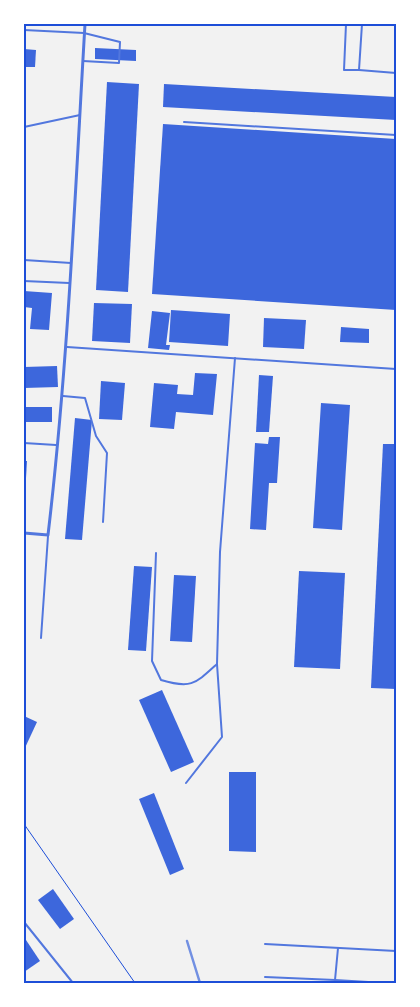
<svg xmlns="http://www.w3.org/2000/svg" width="420" height="1007" viewBox="0 0 420 1007" font-family="Georgia,serif">
<style>
.building{fill:#3d67dc}
.lines{fill:none;stroke-linecap:round;stroke-linejoin:round}
.path{stroke:#1d4ed8;stroke-width:1}
.service{stroke:#5277de;stroke-width:2}
.minor{stroke:#5277de;stroke-width:3}
.rail{stroke:#7290e2;stroke-width:2.5}
.neatline{fill:none;stroke:#1d4ed8;stroke-width:2}
</style>
<rect width="100%" height="100%" fill="#f2f2f2"/>
<!-- building -->
<g class="building">
<polygon points="95,48 136,50 136,61 95,59"/>
<polygon points="24,49 36,50 35,67 24,67"/>
<polygon points="107,82 139,84 128,292 96,290"/>
<polygon points="164,84 396,97 396,120 163,107"/>
<polygon points="163,124 396,139 396,310 152,294"/>
<polygon points="24,291 52,293 49,330 30,329 32,308 24,307"/>
<polygon points="94,303 132,304 130,343 92,341"/>
<polygon points="171,310 230,314 228,346 169,342"/>
<polygon points="152,311 170,313 166,345 170,345 169,350 148,348"/>
<polygon points="264,318 306,320 304,349 263,347"/>
<polygon points="341,327 369,329 369,343 340,342"/>
<polygon points="57,366 58,387 24,388 24,367"/>
<polygon points="195,373 217,374 213,415 176,412 174,429 150,427 154,383 178,385 177,394 193,395"/>
<polygon points="259,375 273,376 269,432 256,432"/>
<polygon points="101,381 125,383 122,420 99,419"/>
<polygon points="321,403 350,405 342,530 313,528"/>
<rect x="24" y="407" width="28" height="15"/>
<polygon points="75,418 92,420 82,540 65,539"/>
<polygon points="269,437 280,437 277,483 269,483 266,530 250,529 255,443 268,444"/>
<polygon points="383,444 396,444 396,689 371,688"/>
<polygon points="24,461 27,461 25,495 24,495"/>
<polygon points="134,566 152,567 146,651 128,650"/>
<polygon points="299,571 345,573 340,669 294,667"/>
<polygon points="174,575 196,576 192,642 170,641"/>
<polygon points="162,690 194,762 171,772 139,700"/>
<polygon points="24,716 37,722 24,750"/>
<polygon points="229,772 256,772 256,852 229,851"/>
<polygon points="154,793 184,869 170,875 139,799"/>
<polygon points="53,889 74,919 60,929 38,900"/>
<polygon points="24,937 40,961 24,972"/>
</g>
<g class="lines">
<!-- path -->
<polyline class="path" points="24,824 135,983"/>
<!-- service -->
<g class="service">
<polyline points="346,24 344,70 359,70 362,24"/>
<polyline points="24,30 84,33 120,42 119,63 83,61"/>
<polyline points="359,70 396,73"/>
<polyline points="184,122 396,135"/>
<polyline points="24,127 80,115"/>
<polyline points="24,260 71,263"/>
<polyline points="24,281 69,283"/>
<polyline points="67,347 396,369"/>
<polyline points="63,396 85,398 96,436 107,453 103,522"/>
<polyline points="24,443 56,445"/>
<path d="M156,553L152,661L161,680C191,689 195,684 217,664"/>
<polyline points="41,638 48,536"/>
<polyline points="186,783 222,737 217,664 220,552 235,358"/>
<polyline points="24,922 73,983"/>
<polyline points="265,944 396,951"/>
<polyline points="265,977 335,980 338,948"/>
<polyline points="335,983 335,980 385,983"/>
</g>
<!-- minor -->
<path class="minor" d="M24,533L48,535C68,365 75,194 85,24"/>
<!-- rail -->
<polyline class="rail" points="187,941 200,983"/>
</g>
<!-- border -->
<rect width="420" height="1007" fill="none" stroke="#ffffff" stroke-width="50"/>
<rect x="25" y="25" width="370" height="957" class="neatline"/>
</svg>
